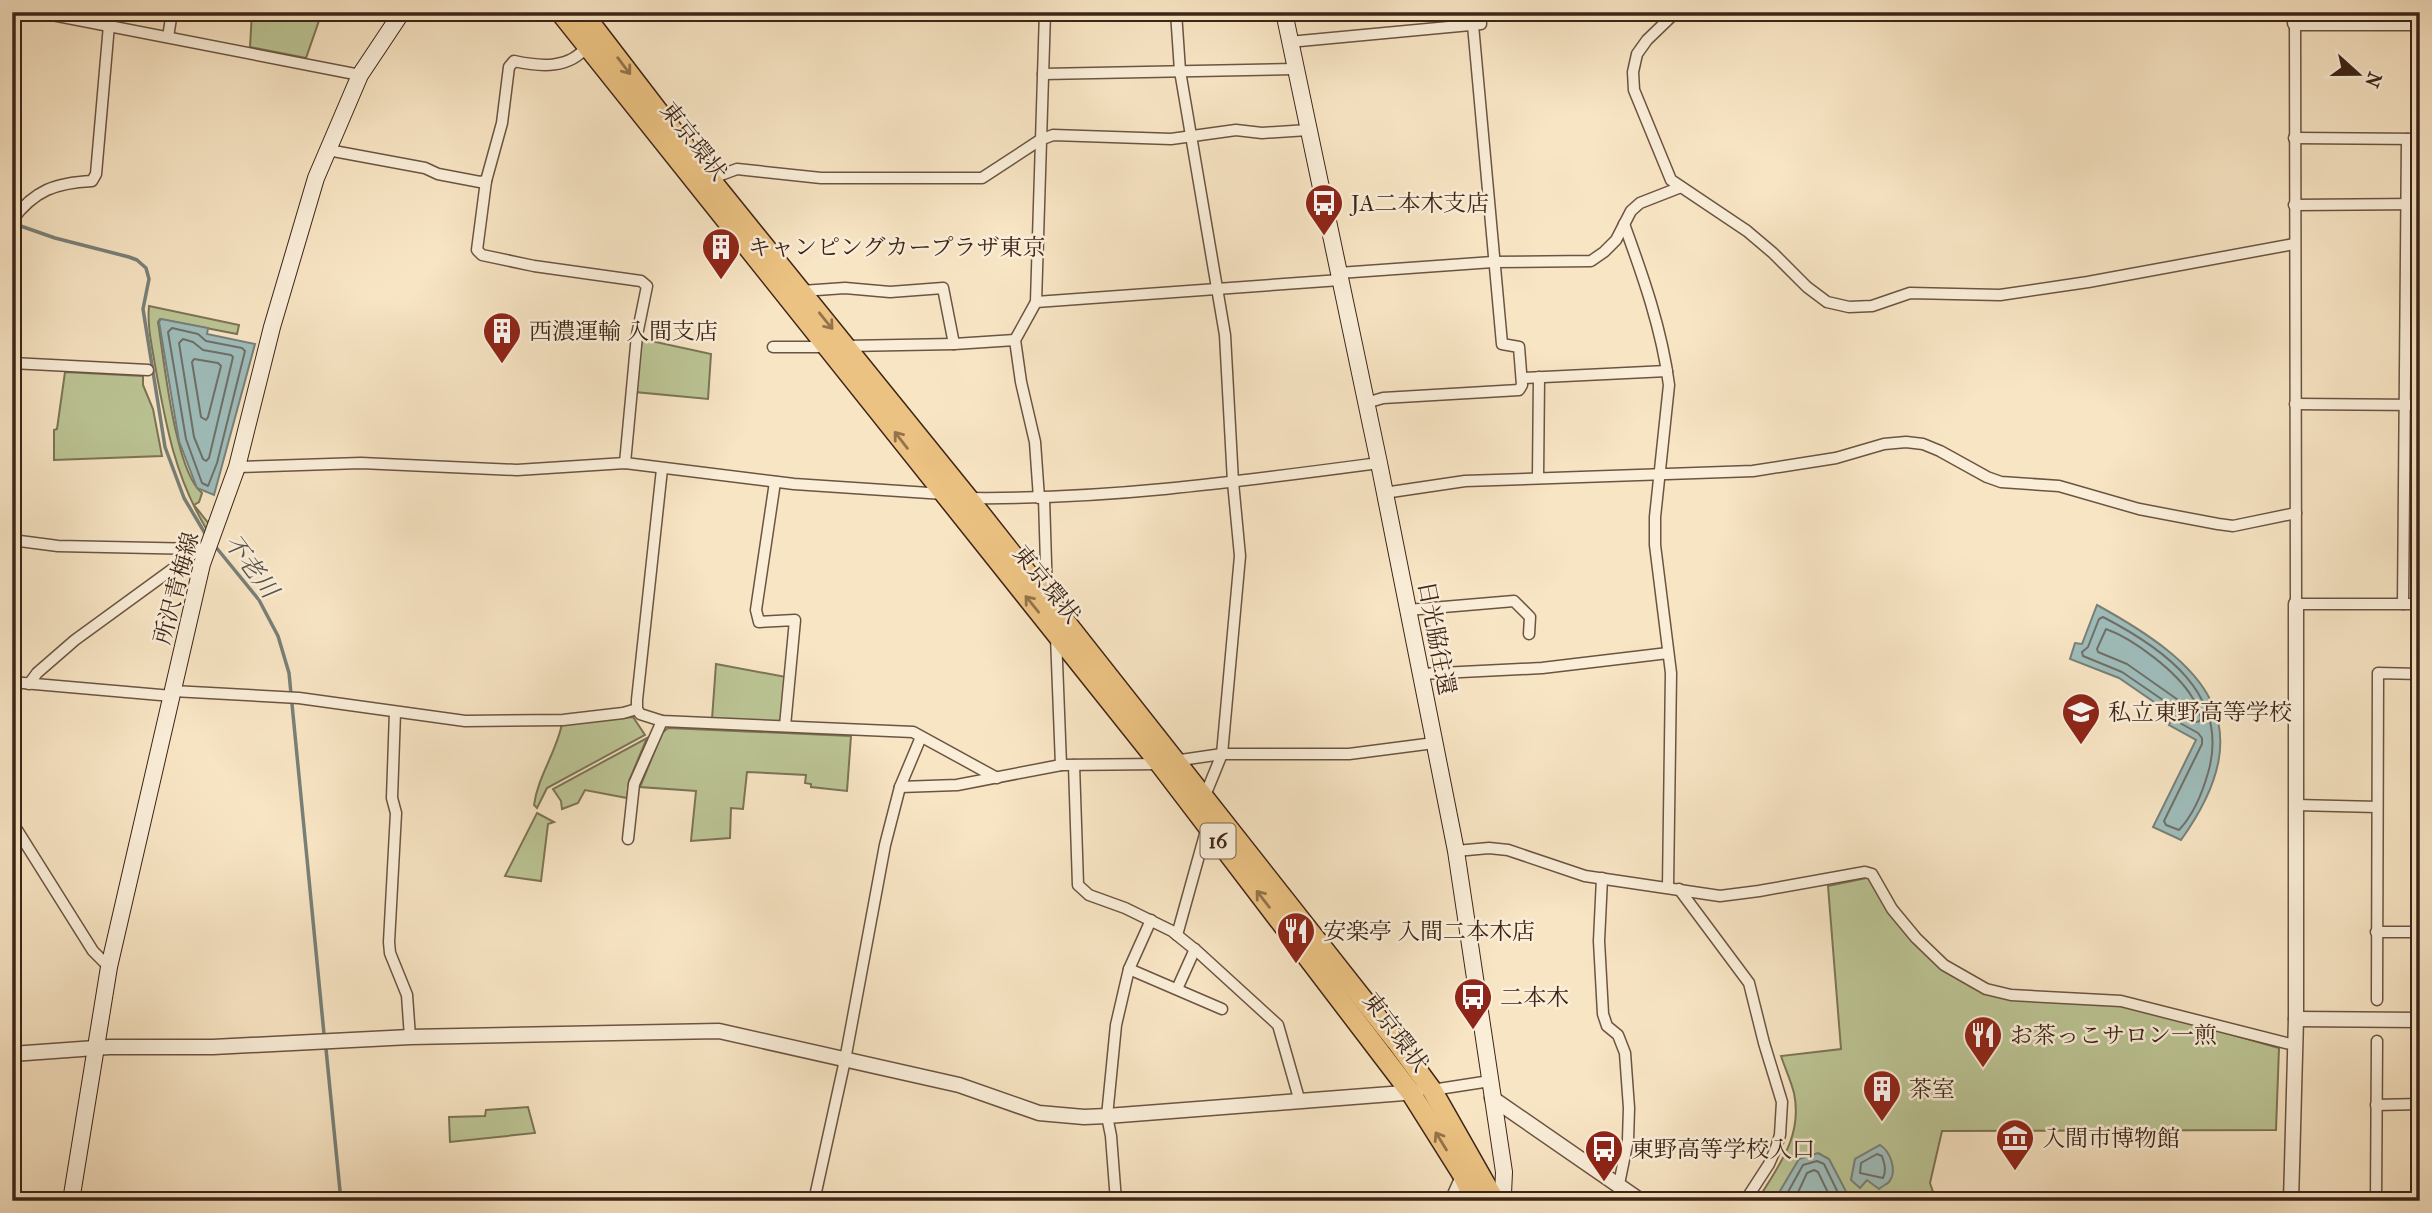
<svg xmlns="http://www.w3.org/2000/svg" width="2432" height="1213" viewBox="0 0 2432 1213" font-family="'IM FELL French Canon','Noto Serif JP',serif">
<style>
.green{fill:#bcc595;stroke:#7c7456;stroke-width:2}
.water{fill:#9fbdbb;stroke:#788079;stroke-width:2}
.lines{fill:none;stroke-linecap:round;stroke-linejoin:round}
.shore{stroke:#6e7069;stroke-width:2}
.stream{stroke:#788079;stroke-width:3.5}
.minor-casing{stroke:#6c5442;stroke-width:13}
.tertiary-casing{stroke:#6c5442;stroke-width:17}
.secondary-casing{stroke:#3d2417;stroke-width:18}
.trunk-casing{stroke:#3d2417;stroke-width:22}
.minor{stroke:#faeed9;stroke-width:10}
.tertiary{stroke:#faeed9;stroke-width:14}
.secondary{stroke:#faeed9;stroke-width:16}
.trunk{stroke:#ecc282;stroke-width:19}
.oneway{stroke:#94734c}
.labels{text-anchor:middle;stroke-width:5;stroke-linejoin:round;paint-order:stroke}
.shield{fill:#faeed9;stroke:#766151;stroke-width:2}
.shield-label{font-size:21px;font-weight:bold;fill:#3d2417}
.street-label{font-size:23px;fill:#3d2417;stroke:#faeed9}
.poi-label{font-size:23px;fill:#3d2417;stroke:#faeed9;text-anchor:start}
.water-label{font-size:24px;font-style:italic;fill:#5a5248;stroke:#faeed9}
</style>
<rect width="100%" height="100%" fill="#f8e5c4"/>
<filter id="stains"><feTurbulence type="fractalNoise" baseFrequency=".00286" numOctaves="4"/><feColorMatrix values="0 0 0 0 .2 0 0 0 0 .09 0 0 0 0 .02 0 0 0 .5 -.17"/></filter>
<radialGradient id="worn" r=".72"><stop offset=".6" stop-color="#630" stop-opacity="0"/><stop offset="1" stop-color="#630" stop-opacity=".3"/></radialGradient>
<!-- green -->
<g class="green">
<polygon points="252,12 322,12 306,58 250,47"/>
<path d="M149,306L239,325L237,334L160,319L158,322C164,359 175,472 202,493L199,502L194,505L209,524L207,530C175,477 166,426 155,365C152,346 147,326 149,306Z"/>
<polygon points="642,339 711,354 708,399 635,392"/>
<polygon points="65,372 143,376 143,385 153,409 162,456 54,460 54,430 57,429"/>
<polygon points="716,664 786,677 782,718 777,723 712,719"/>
<path d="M633,717L645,735L547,788L537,808L534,805C538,776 556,753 562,724Z"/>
<polygon points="668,728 851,736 847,791 811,787 811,784 805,783 806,775 747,772 743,809 731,808 730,838 691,841 696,791 640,787 662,733"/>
<polygon points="647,738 629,781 627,798 585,790 578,803 562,809 561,801 553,789"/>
<polygon points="537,813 554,822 548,824 541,881 505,876"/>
<path d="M1871,877L1914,941L1985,992L2120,1003L2279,1048L2276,1130L1942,1131L1930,1183L1936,1201H1757C1778,1166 1803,1137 1794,1093C1791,1081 1785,1068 1781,1056L1841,1049L1828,886Z"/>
<polygon points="528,1107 535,1133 450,1142 449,1117 485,1116 486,1110"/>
</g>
<!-- water -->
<g class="water">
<polygon points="161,319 208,328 207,334 255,344 214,495 197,488 179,441 159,322"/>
<path d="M2097,605C2204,664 2265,722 2181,840L2153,827L2196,740L2169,725L2173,715L2119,678L2070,659L2075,643L2082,644Z"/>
<path d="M1880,1145C1890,1151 1898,1171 1889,1182C1886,1185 1882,1186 1879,1189L1867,1180L1860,1188L1851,1180L1855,1159Z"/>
<polygon points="1818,1153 1829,1159 1851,1201 1774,1201 1799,1159"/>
</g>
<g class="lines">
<!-- shore -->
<g class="shore">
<polygon points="172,328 198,334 206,341 242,348 245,351 217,463 208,486 202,483 186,439 168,332"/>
<polygon points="183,339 193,342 203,350 231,355 233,357 209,458 206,461 203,459 194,437 179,343"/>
<polygon points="194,359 218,363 221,366 208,417 206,420 201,417 192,362"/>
<path d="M2103,617C2163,648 2231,695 2208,773C2202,794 2194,814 2179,830L2166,825L2164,821L2202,744V738L2198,733L2180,723V714L2176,709L2122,672L2083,656L2082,652L2088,647L2099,619Z"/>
<path d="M2106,629C2134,639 2177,672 2192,697C2196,703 2198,711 2201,717L2200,721L2196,722L2189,718L2187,708L2181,702L2127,664L2098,652L2097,649Z"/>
<path d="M1877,1154L1882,1156C1884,1163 1887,1170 1883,1178L1860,1173L1861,1163Z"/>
<polyline points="1783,1201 1803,1165 1817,1161 1824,1164 1842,1201"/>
<polyline points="1794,1201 1807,1173 1814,1170 1818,1172 1832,1201"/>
</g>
<!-- stream -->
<g class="stream">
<polyline points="12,223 55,238 129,257 137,260 146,268 149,279 143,309 165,447 184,498 206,535"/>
<polyline points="215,546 259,600 278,636 289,673 324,1034"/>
<polyline points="326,1049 341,1201"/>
</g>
<defs>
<g id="minor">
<polyline points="37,12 360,75"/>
<polyline points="1176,12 1180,71 1225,335 1233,482 1240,556 1222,754 1204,798"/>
<polyline points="1222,12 1284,13"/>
<polyline points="1676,12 1647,40 1637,54 1633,72 1634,90 1671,180 1747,231 1773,253 1807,287 1827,302 1849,307 1872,306 1910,293 2000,295 2088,282 2294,244"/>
<polyline points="2295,12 2296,604 2420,604"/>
<polyline points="168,37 172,12"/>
<polyline points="1289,42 1481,24 1480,12"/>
<path d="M587,46C570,69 541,67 514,61L509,67L502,123L486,181L477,250L482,255L534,266L641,281L647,286L637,335L625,463"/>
<polyline points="1043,74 1295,69"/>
<polyline points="2294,138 2420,139"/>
<polyline points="328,150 425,168 438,174 480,182 486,181"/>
<polyline points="710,179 737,169 821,178 982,178 1040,140 1053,135 1171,139 1236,130 1262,133 1308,130"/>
<polyline points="2294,205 2420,204"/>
<path d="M12,220C35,190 55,183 92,181L96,174L109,25"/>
<path d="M1624,224C1643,276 1662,330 1669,385L1655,517V545L1671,673L1668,887"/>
<polyline points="1339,273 1493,262 1591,261 1604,252 1616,240 1631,211 1640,203 1681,187"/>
<polyline points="802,291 845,288 890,292 943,288 954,344 1015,340"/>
<polyline points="1036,302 1340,280"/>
<polyline points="847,346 954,344"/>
<polyline points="773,347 826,347"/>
<polyline points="12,363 148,370"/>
<polyline points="1522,378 1667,371"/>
<polyline points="1366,403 1383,398 1519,390 1522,385 1519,347 1502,344 1473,25"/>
<polyline points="2295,404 2420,405"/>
<polyline points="237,467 361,463 517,470 625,463 794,484 944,494"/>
<polyline points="662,469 637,700 637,709 640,714 662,721 913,732 997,778"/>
<polyline points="1538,477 1539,377"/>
<polyline points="775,482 756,610 759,622 795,620 785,726"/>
<polyline points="1384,493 1465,481 1753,471 1836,458 1884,444 1906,442 1923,444 1940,451 1987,477 2001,482 2059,486 2139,509 2218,524 2233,526 2296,513"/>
<path d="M967,498C1105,500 1243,481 1379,463"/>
<polyline points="1039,498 1035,442 1021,382 1015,340 1036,302 1045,12"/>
<polyline points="1044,498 1047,596"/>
<polyline points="12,540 58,546 201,549"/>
<polyline points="2403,604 2407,139"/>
<polyline points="1408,610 1514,601 1530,617 1529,634"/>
<polyline points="1056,636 1061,765"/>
<polyline points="1421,674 1542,668 1668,653"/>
<polyline points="12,682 172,696"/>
<polyline points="29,684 37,673 75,640 200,549"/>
<polyline points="173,691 299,698 465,721 563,720 623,713 637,709"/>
<polyline points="395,712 392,798 396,813 389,942 390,953 407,995 410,1037"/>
<polyline points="1174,761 1222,754 1349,754 1434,743"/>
<polyline points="1074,765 1078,885 1089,895 1125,908 1172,931 1198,952 1278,1025 1300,1102"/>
<polyline points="900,787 957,785 1061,765 1160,764"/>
<polyline points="2296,805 2377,807"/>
<polyline points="12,822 93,951 109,967"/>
<polyline points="628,839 634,784 662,721"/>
<polyline points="1456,851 1489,848 1508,850 1585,876 1720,896 1759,891 1865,872 1872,874 1892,909 1916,938 1944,965 1986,989 2011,995 2121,1001 2294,1045"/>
<polyline points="1602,878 1599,941 1603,1014 1607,1026 1618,1035 1625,1053 1629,1108 1628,1140 1619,1184"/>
<polyline points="1679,889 1749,983 1764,1043 1782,1102 1780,1135 1776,1148 1769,1164 1745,1201"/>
<polyline points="2376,932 2420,932"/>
<polyline points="1177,935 1207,827"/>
<polyline points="1129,969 1222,1009"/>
<polyline points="1177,989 1195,949"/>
<polyline points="2377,1000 2378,673 2420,674"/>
<polyline points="1432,1090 1490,1081"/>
<polyline points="2376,1105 2420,1104"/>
<polyline points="814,1201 845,1060 885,845 900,787 921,737"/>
<polyline points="1116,1201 1111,1136 1107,1116 1116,1025 1129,969 1151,920"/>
<polyline points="1450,1201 1462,1174"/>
<polyline points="2346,1201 2406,1201"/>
<polyline points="2376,1201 2377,1041"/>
</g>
<g id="tertiary">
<polyline points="2295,23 2420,23"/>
<polyline points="2296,1019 2420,1020"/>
<polyline points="12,1054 109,1047 213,1047 410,1037 719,1031 959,1085 1039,1113 1084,1117 1107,1116 1417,1092"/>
<polyline points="1492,1098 1641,1201"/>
<polyline points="2291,1201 2296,1019 2296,604"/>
</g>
<g id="secondary">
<polyline points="1284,12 1379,463 1456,851 1504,1172 1503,1194 1500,1201"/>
<polyline points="71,1201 109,967 202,564 237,467 272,327 316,178 360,75 402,12"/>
</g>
<g id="trunk">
<polyline points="560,12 1160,764 1411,1093 1462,1174 1475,1201"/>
<polyline points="582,12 710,179 968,498 1396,1041 1432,1090 1495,1201"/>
</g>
</defs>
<!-- minor casing -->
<use href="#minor" class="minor-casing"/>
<!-- tertiary casing -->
<use href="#tertiary" class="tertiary-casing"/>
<!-- secondary casing -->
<use href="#secondary" class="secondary-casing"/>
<!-- trunk casing -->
<use href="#trunk" class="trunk-casing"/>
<!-- minor -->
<use href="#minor" class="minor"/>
<!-- tertiary -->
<use href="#tertiary" class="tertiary"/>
<!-- secondary -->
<use href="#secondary" class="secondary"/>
<!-- trunk -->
<use href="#trunk" class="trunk"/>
</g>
<!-- one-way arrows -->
<defs><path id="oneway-shaft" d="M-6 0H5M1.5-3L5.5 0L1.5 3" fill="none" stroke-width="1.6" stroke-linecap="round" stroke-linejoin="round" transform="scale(1.75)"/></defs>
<g class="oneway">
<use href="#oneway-shaft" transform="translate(624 66) rotate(53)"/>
<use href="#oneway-shaft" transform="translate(826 321) rotate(51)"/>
<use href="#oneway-shaft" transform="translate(901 440) rotate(-128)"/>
<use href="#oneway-shaft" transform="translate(1032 604) rotate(-129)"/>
<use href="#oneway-shaft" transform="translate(1263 899) rotate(-128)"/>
<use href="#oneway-shaft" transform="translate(1441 1141) rotate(-122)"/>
</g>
<!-- icons -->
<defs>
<symbol id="bus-pin" viewBox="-11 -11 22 30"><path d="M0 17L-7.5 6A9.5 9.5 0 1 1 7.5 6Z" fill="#8f2418" stroke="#faeed9"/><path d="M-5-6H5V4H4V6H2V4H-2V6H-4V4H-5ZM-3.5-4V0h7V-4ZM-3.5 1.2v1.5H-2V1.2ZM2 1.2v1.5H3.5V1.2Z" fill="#fff"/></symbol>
<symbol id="building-pin" viewBox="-11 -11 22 30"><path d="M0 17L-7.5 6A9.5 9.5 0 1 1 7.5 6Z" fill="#8f2418" stroke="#faeed9"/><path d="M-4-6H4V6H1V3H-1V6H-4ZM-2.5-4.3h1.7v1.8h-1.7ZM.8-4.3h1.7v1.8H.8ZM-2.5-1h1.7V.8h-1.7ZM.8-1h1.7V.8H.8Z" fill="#fff"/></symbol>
<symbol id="school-pin" viewBox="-11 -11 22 30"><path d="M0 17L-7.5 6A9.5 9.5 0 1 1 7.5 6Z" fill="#8f2418" stroke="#faeed9"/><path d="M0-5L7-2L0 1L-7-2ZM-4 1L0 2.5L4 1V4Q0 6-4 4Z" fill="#fff"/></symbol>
<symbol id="restaurant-pin" viewBox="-11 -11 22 30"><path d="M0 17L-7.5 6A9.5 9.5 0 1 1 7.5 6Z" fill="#8f2418" stroke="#faeed9"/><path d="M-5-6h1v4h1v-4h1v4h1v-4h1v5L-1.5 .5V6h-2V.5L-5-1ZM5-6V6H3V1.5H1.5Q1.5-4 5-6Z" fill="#fff"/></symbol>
<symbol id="museum-pin" viewBox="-11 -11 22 30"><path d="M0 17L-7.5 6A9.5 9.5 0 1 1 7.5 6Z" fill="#8f2418" stroke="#faeed9"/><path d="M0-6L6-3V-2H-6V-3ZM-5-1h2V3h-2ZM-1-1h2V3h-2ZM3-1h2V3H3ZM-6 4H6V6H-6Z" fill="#fff"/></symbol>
</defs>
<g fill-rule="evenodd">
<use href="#bus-pin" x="1302" y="181" width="44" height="60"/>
<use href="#building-pin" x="699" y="225" width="44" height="60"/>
<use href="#building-pin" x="480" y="309" width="44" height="60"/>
<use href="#school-pin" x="2059" y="690" width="44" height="60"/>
<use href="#restaurant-pin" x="1274" y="909" width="44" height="60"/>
<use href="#bus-pin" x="1451" y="975" width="44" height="60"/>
<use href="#restaurant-pin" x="1961" y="1013" width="44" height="60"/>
<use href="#building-pin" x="1860" y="1067" width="44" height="60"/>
<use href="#museum-pin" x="1993" y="1116" width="44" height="60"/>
<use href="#bus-pin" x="1582" y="1127" width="44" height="60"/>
</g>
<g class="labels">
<!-- shield labels -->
<rect class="shield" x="1200.5" y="823.5" width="35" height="35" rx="5"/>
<g class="shield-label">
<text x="1218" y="848">16</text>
</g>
<!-- street labels -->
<g class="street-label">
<text transform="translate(694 141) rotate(52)" y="8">東京環状</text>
<text transform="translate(1047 584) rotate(51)" y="8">東京環状</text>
<text transform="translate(176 588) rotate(-75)" y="8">所沢青梅線</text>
<text transform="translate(1437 638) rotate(79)" y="8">日光脇往還</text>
<text transform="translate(1396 1032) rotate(53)" y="8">東京環状</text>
</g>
<!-- poi labels -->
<g class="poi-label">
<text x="1351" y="211">JA二本木支店</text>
<text x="748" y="255">キャンピングカープラザ東京</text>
<text x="529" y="339">西濃運輸 入間支店</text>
<text x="2108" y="720">私立東野高等学校</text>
<text x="1323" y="939">安楽亭 入間二本木店</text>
<text x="1500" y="1005">二本木</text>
<text x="2010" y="1043">お茶っこサロン一煎</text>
<text x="1909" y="1097">茶室</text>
<text x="2042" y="1146">入間市博物館</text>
<text x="1631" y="1157">東野高等学校入口</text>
</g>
<!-- water labels -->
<g class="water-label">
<text transform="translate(251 566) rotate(53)" y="8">不老川</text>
</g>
</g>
<!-- margin -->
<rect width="2432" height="1213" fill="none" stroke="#f8e5c4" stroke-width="42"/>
<rect x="14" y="14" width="2404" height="1185" fill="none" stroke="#3d2417" stroke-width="3.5"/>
<rect x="21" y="21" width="2390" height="1171" fill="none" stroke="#3d2417" stroke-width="2"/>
<!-- north arrow -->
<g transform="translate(2358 74) rotate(111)" stroke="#faeed9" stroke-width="5" paint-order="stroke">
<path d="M0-5L12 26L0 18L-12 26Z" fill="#3d2417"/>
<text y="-10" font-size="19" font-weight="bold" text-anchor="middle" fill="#3d2417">N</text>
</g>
<rect width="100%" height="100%" filter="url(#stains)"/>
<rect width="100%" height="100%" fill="url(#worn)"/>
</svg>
